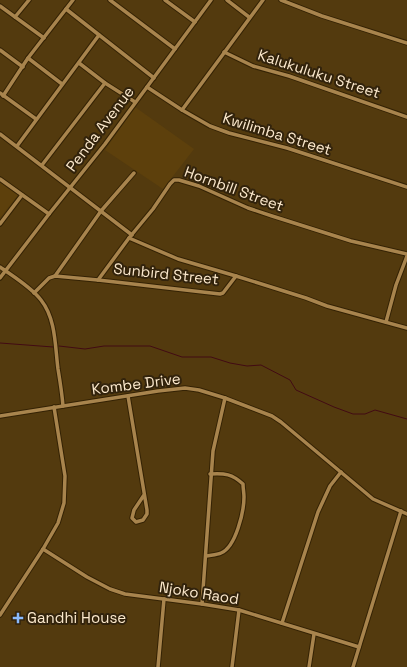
<svg xmlns="http://www.w3.org/2000/svg" width="407" height="667" viewBox="0 0 407 667" font-family="'Space Grotesk',sans-serif">
<style>
.built{fill:#5d400c}
.lines{fill:none;stroke-linecap:round;stroke-linejoin:round}
.stream{stroke:#420a13;stroke-width:1}
.minor-casing{stroke:#342204;stroke-width:5.5}
.minor{stroke:#a8844d;stroke-width:3.5}
.poi-dot{fill:#8abafc;stroke:#32230c;stroke-width:1.5}
.labels{text-anchor:middle;stroke-width:4;stroke-linejoin:round;paint-order:stroke}
.street-label{font-size:15px;fill:#fce9cd;stroke:#32230c}
.poi-label{font-size:15px;fill:#fce9cd;stroke:#32230c;text-anchor:start}
</style>
<rect width="100%" height="100%" fill="#533a0e"/>
<!-- built -->
<g class="built">
<polygon points="135,107 194,149 163,189 105,150"/>
<polygon points="0,181 18,195 0,218"/>
</g>
<g class="lines">
<!-- stream -->
<g class="stream">
<polyline points="0,343 53,347"/>
<polyline points="59,346 85,349 104,346 150,346 182,357 211,357 230,363 247,366 261,365 290,380 296,390 334,407 353,414 365,414 375,410 407,419"/>
</g>
<defs>
<g id="minor">
<polyline points="110,0 175,49"/>
<polyline points="165,0 195,22"/>
<polyline points="227,0 249,17"/>
<polyline points="281,0 322,16 407,43"/>
<polyline points="0,6 44,38"/>
<polyline points="66,9 154,78"/>
<polyline points="15,17 29,0"/>
<polyline points="0,50 23,67"/>
<polyline points="224,52 253,66 289,76 407,117"/>
<polyline points="28,58 62,84"/>
<polyline points="79,63 105,83 135,102"/>
<polyline points="147,87 182,110 210,126 229,133 287,148 407,187"/>
<polyline points="0,93 36,119"/>
<polyline points="3,96 28,58 73,0"/>
<polyline points="182,110 263,0"/>
<polyline points="0,134 132,235"/>
<polyline points="17,146 99,35"/>
<polyline points="42,165 105,83"/>
<polyline points="0,179 49,214"/>
<polyline points="0,224 22,195"/>
<polyline points="129,238 178,259 236,276"/>
<path d="M0,267C14,277 31,287 41,300C56,319 55,346 58,369C60,381 62,393 63,406"/>
<polyline points="55,276 101,211 134,173"/>
<polyline points="0,278 49,214 105,144 211,0"/>
<polyline points="98,280 129,238 153,209 170,184 174,180 179,180 199,186 248,208 272,216 351,241 407,254"/>
<polyline points="34,293 49,278 55,276 98,280 220,294 223,293 236,276 306,298 327,306 407,328"/>
<polyline points="386,322 396,285 407,256"/>
<polyline points="128,396 147,510 147,514 143,520 136,522 132,518 134,510 144,495"/>
<polyline points="0,416 158,391 185,388 199,390 225,398 272,416 281,422 373,499 407,514"/>
<polyline points="43,549 87,577 110,589 125,594 202,604 239,610 359,647"/>
<path d="M206,556C211,555 217,555 221,553C236,547 244,511 244,497C244,493 243,488 243,484C232,474 225,473 210,474"/>
<polyline points="202,604 213,451 225,398"/>
<polyline points="0,615 43,549 58,523 64,503 65,476 54,407"/>
<polyline points="282,623 318,512 330,486 341,472"/>
<polyline points="158,667 164,599"/>
<polyline points="232,667 239,610"/>
<polyline points="309,667 314,634"/>
<polyline points="353,667 401,511"/>
</g>
</defs>
<!-- minor casing -->
<use href="#minor" class="minor-casing"/>
<!-- minor -->
<use href="#minor" class="minor"/>
</g>
<!-- markers -->
<path class="poi-dot" d="M16 612h4v4h4v4h-4v4h-4v-4h-4v-4h4z"/>
<g class="labels">
<!-- street labels -->
<g class="street-label">
<text transform="translate(319 74) rotate(18)" y="5">Kalukuluku Street</text>
<text transform="translate(100 129) rotate(-53)" y="5">Penda Avenue</text>
<text transform="translate(277 134) rotate(17)" y="5">Kwilimba Street</text>
<text transform="translate(234 189) rotate(20)" y="5">Hornbill Street</text>
<text transform="translate(166 274) rotate(6)" y="5">Sunbird Street</text>
<text transform="translate(136 384) rotate(-7)" y="5">Kombe Drive</text>
<text transform="translate(199 593) rotate(9)" y="5">Njoko Raod</text>
</g>
<!-- poi labels -->
<g class="poi-label">
<text x="27" y="623">Gandhi House</text>
</g>
</g>
</svg>
